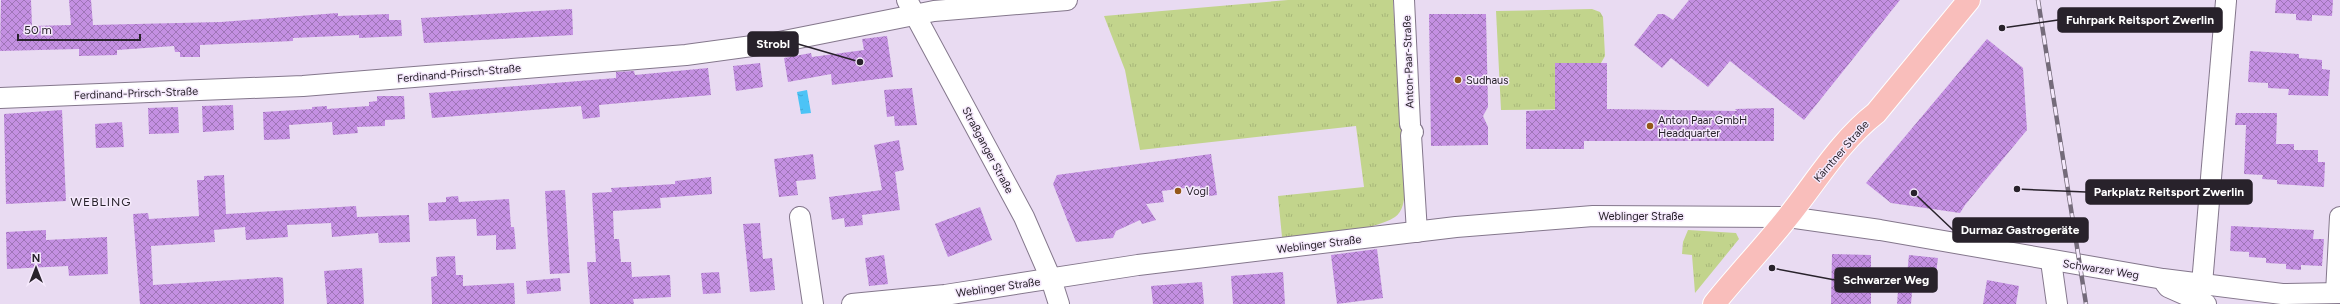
<svg xmlns="http://www.w3.org/2000/svg" width="2340" height="304" viewBox="0 0 2340 304" font-family="Figtree,sans-serif">
<style>
.grass{fill:url(#grass-tufts)}
.water{fill:url(#water-ripples)}
.building{fill:url(#building-cross-hatch)}
.lines{fill:none;stroke-linecap:round;stroke-linejoin:round}
.minor-casing{stroke:#84778c;stroke-width:22}
.major-casing{stroke:#fff;stroke-width:24}
.minor{stroke:#fff;stroke-width:20}
.major{stroke:#f9bebb;stroke-width:22}
.rail-casing{stroke:#746b7a;stroke-width:4.5}
.rail{stroke:#f5e9fc;stroke-width:3;stroke-dasharray:9;stroke-linecap:butt}
.poi-dot{fill:#945819;stroke:#f5e9fc;stroke-width:1.5}
.labels{text-anchor:middle;stroke-width:3;stroke-linejoin:round;paint-order:stroke}
.street-label{font-size:11px;fill:#28222b;stroke:#f5e9fc}
.poi-label{font-size:11px;fill:#28222b;stroke:#f5e9fc;text-anchor:start}
.neighbourhood-label{font-size:12px;letter-spacing:1px;fill:#28222b;stroke:#f5e9fc}
.leader{fill:none;stroke:#28222b;stroke-width:1.5}
.callout-dot{fill:#28222b;stroke:#f5e9fc;stroke-width:1.5}
.callout{fill:#28222b;stroke:#28222b;stroke-width:1.5}
.callout-label{font-size:12px;text-anchor:middle;font-weight:bold;fill:#fff}
</style>
<defs>
<pattern id="grass-tufts" width="24" height="20" patternUnits="userSpaceOnUse"><rect width="24" height="20" fill="#c2d48c"/><path d="M3 7l-1-3M5 7V3M7 7l1-3M15 17l-1-3M17 17v-4M19 17l1-3" fill="none" stroke="#a7b679"/></pattern>
<pattern id="water-ripples" width="26" height="14" patternUnits="userSpaceOnUse"><rect width="26" height="14" fill="#4cc3f6"/><path d="M2 4q2-2 4 0t4 0M15 11q2-2 4 0t4 0" fill="none" stroke="#42a7d3"/></pattern>
<pattern id="building-cross-hatch" width="8" height="8" patternUnits="userSpaceOnUse"><rect width="8" height="8" fill="#c490e2"/><path d="M0 0l8 8M0 8l8-8" fill="none" stroke="#9f75b7"/></pattern>
</defs>
<rect width="100%" height="100%" fill="#e9dbf2"/>
<!-- grass -->
<g class="grass">
<path d="M1288,0H1393L1405,192C1404,200 1403,212 1395,217C1372,232 1312,235 1283,239L1282,237L1278,196L1364,187L1356,126L1140,150L1125,70L1104,16Z"/>
<polygon points="1592,9 1600,12 1603,17 1605,56 1601,63 1555,63 1555,90 1582,109 1501,110 1496,11"/>
<polygon points="1688,230 1736,233 1739,239 1695,293 1692,255 1682,254 1683,242"/>
</g>
<!-- water -->
<polygon class="water" points="807,90 811,113 801,114 797,92"/>
<!-- building -->
<g class="building">
<polygon points="1,0 31,0 32,26 71,25 69,0 91,0 93,25 221,22 338,13 338,16 389,14 389,20 401,20 402,36 359,38 359,35 293,38 293,41 200,45 200,57 180,57 180,52 175,52 174,46 117,50 117,55 79,56 79,49 0,51"/>
<polygon points="1689,0 1900,0 1804,120 1730,61 1708,87 1671,58 1662,68 1634,45 1658,14 1664,14 1673,20"/>
<polygon points="2276,0 2333,0 2332,16 2312,15 2312,21 2296,20 2296,14 2275,13"/>
<polygon points="572,9 573,35 424,43 421,18"/>
<polygon points="1429,14 1486,14 1488,107 1483,116 1488,127 1488,145 1431,146"/>
<polygon points="887,36 893,77 832,85 831,74 788,82 784,58 811,53 812,57 864,50 862,39"/>
<polygon points="1987,39 2023,68 2027,130 1965,205 1960,213 1891,203 1866,183"/>
<polygon points="2250,51 2299,54 2299,58 2322,60 2322,69 2330,70 2328,96 2288,95 2289,89 2268,88 2268,83 2248,82"/>
<polygon points="760,63 763,87 736,91 733,66"/>
<polygon points="1555,63 1607,63 1607,109 1737,111 1735,109 1774,108 1774,141 1584,141 1584,149 1526,149 1526,111 1555,110"/>
<polygon points="708,68 711,95 599,105 600,117 583,119 581,106 432,118 429,93 616,78 616,72 634,71 635,75"/>
<polygon points="912,88 917,125 895,126 894,116 887,117 884,90"/>
<polygon points="377,96 404,96 405,119 385,120 385,126 357,127 358,133 333,135 332,122 289,125 290,139 264,140 263,112 312,109 312,107 327,106 327,109 369,106 369,102 377,101"/>
<polygon points="233,105 234,130 203,132 202,106"/>
<polygon points="178,107 179,133 149,134 148,108"/>
<polygon points="62,110 66,201 6,204 4,114"/>
<polygon points="2236,113 2277,113 2276,144 2294,144 2294,150 2318,150 2318,162 2325,162 2324,187 2277,184 2277,180 2262,179 2263,175 2244,174 2246,125 2235,125"/>
<polygon points="122,122 124,147 96,148 95,124"/>
<polygon points="899,140 904,170 895,172 900,210 862,215 863,225 845,227 844,218 832,220 829,197 882,190 874,145"/>
<polygon points="813,154 816,179 796,181 798,195 779,197 774,159"/>
<polygon points="1211,154 1217,195 1201,197 1200,186 1162,191 1164,202 1146,204 1156,220 1142,224 1140,220 1116,231 1113,238 1076,242 1053,184 1057,175"/>
<polygon points="224,175 226,214 356,206 357,217 409,215 410,242 379,243 378,233 332,237 331,223 287,225 288,237 246,240 245,227 214,230 215,242 151,246 153,285 279,277 283,278 284,304 140,304 133,214 148,213 149,219 199,216 197,180 204,180 204,176"/>
<polygon points="711,177 712,194 660,198 661,208 613,211 614,239 619,239 621,262 631,262 632,277 670,275 671,297 633,299 634,304 590,304 587,262 596,262 592,193 612,192 611,188 675,184 675,181"/>
<polygon points="565,190 570,273 550,274 545,191"/>
<polygon points="458,196 459,202 509,199 511,227 514,227 516,249 496,250 496,235 477,236 476,219 429,221 428,203 446,202 446,197"/>
<polygon points="980,207 992,240 948,257 935,224"/>
<polygon points="760,223 763,259 772,258 775,290 750,292 743,224"/>
<polygon points="2231,226 2314,230 2313,239 2324,239 2322,266 2301,265 2301,270 2286,269 2286,264 2266,263 2266,258 2249,257 2249,252 2230,251"/>
<polygon points="46,230 46,240 107,237 108,274 69,276 68,266 7,269 6,232"/>
<polygon points="1377,249 1383,298 1337,304 1331,255"/>
<polygon points="1832,254 1871,255 1871,304 1831,304"/>
<polygon points="884,255 888,284 869,286 865,258"/>
<polygon points="1909,255 1938,258 1934,288 1906,285"/>
<polygon points="455,256 456,275 463,275 463,286 514,283 515,304 432,304 431,277 437,276 436,257"/>
<polygon points="362,268 364,304 327,304 324,271"/>
<polygon points="719,272 721,293 703,294 701,273"/>
<polygon points="1283,272 1285,304 1233,304 1231,276"/>
<polygon points="560,278 561,291 527,294 526,281"/>
<polygon points="1987,280 2019,286 2016,304 1983,304"/>
<polygon points="1202,282 1204,304 1153,304 1151,286"/>
<polygon points="1898,291 1912,292 1911,304 1897,304"/>
</g>
<g class="lines">
<defs>
<g id="minor">
<polyline points="907,0 1024,217 1051,279 1059,304"/>
<polyline points="1404,0 1410,124"/>
<polyline points="0,98 303,86 686,55 774,43 934,11 1067,0"/>
<polyline points="1413,132 1411,135 1417,232"/>
<polyline points="800,217 813,304"/>
<polyline points="2051,261 2057,304"/>
<polyline points="2165,283 2168,287 2206,304"/>
<polyline points="2202,284 2226,1"/>
<polyline points="2336,293 2340,217"/>
<polyline points="852,304 945,295 1138,265 1456,227 1593,216 1788,217 1880,230 2163,279 2282,294 2340,293"/>
</g>
<path id="major" d="M1714,304C1738,274 1764,247 1787,218C1816,182 1840,141 1876,113L1969,0"/>
</defs>
<!-- minor casing -->
<use href="#minor" class="minor-casing"/>
<!-- major casing -->
<use href="#major" class="major-casing"/>
<!-- minor -->
<use href="#minor" class="minor"/>
<!-- major -->
<use href="#major" class="major"/>
<defs>
<polyline id="rail" points="2038,0 2086,304"/>
</defs>
<!-- rail casing -->
<use href="#rail" class="rail-casing"/>
<!-- rail -->
<use href="#rail" class="rail"/>
</g>
<!-- markers -->
<g class="poi-dot">
<circle cx="1458" cy="80" r="4"/>
<circle cx="1650" cy="126" r="4"/>
<circle cx="1178" cy="191" r="4"/>
</g>
<g class="labels">
<!-- street labels -->
<g class="street-label">
<text transform="translate(1408 62) rotate(-92)" y="4">Anton-Paar-Straße</text>
<text transform="translate(459 73) rotate(-5)" y="4">Ferdinand-Prirsch-Straße</text>
<text transform="translate(136 93) rotate(-2)" y="4">Ferdinand-Prirsch-Straße</text>
<text transform="translate(988 150) rotate(62)" y="4">Straßganger Straße</text>
<text transform="translate(1841 151) rotate(-49)" y="4">Kärntner Straße</text>
<text x="1641" y="220">Weblinger Straße</text>
<text transform="translate(1319 244) rotate(-7)" y="4">Weblinger Straße</text>
<text transform="translate(2101 269) rotate(9)" y="4">Schwarzer Weg</text>
<text transform="translate(998 287) rotate(-8)" y="4">Weblinger Straße</text>
</g>
<!-- poi labels -->
<g class="poi-label">
<text x="1466" y="84">Sudhaus</text>
<text x="1658" y="124">Anton Paar GmbH<tspan x="1658" dy="13">Headquarter</tspan></text>
<text x="1186" y="195">Vogl</text>
</g>
<!-- neighbourhood labels -->
<g class="neighbourhood-label">
<text x="101" y="206">WEBLING</text>
</g>
</g>
<!-- callouts -->
<path class="leader" d="M2002 28L2058 20M860 62L798 44M2017 189L2086 192M1914 193L1953 230M1772 268L1835 280"/>
<g class="callout-dot">
<circle cx="2002" cy="28" r="4"/>
<circle cx="860" cy="62" r="4"/>
<circle cx="2017" cy="189" r="4"/>
<circle cx="1914" cy="193" r="4"/>
<circle cx="1772" cy="268" r="4"/>
</g>
<g class="callout">
<rect x="2058" y="8" width="164" height="24" rx="4"/>
<rect x="748" y="32" width="50" height="24" rx="4"/>
<rect x="2086" y="180" width="166" height="24" rx="4"/>
<rect x="1953" y="218" width="135" height="24" rx="4"/>
<rect x="1835" y="268" width="102" height="24" rx="4"/>
</g>
<g class="callout-label">
<text x="2140" y="24">Fuhrpark Reitsport Zwerlin</text>
<text x="773" y="48">Strobl</text>
<text x="2169" y="196">Parkplatz Reitsport Zwerlin</text>
<text x="2020" y="234">Durmaz Gastrogeräte</text>
<text x="1886" y="284">Schwarzer Weg</text>
</g>
<!-- north arrow -->
<g transform="translate(36 268)" stroke="#f5e9fc" stroke-width="3" paint-order="stroke">
<path d="M0-3L7 15L0 10L-7 15Z" fill="#28222b"/>
<text y="-6" font-size="11" font-weight="bold" text-anchor="middle" fill="#28222b">N</text>
</g>
<!-- scale -->
<path d="M18 34v6h122v-6" fill="none" stroke="#28222b" stroke-width="2"/>
<text x="24" y="34" font-size="12" fill="#28222b" stroke="#f5e9fc" stroke-width="3" paint-order="stroke">50 m</text>
</svg>
